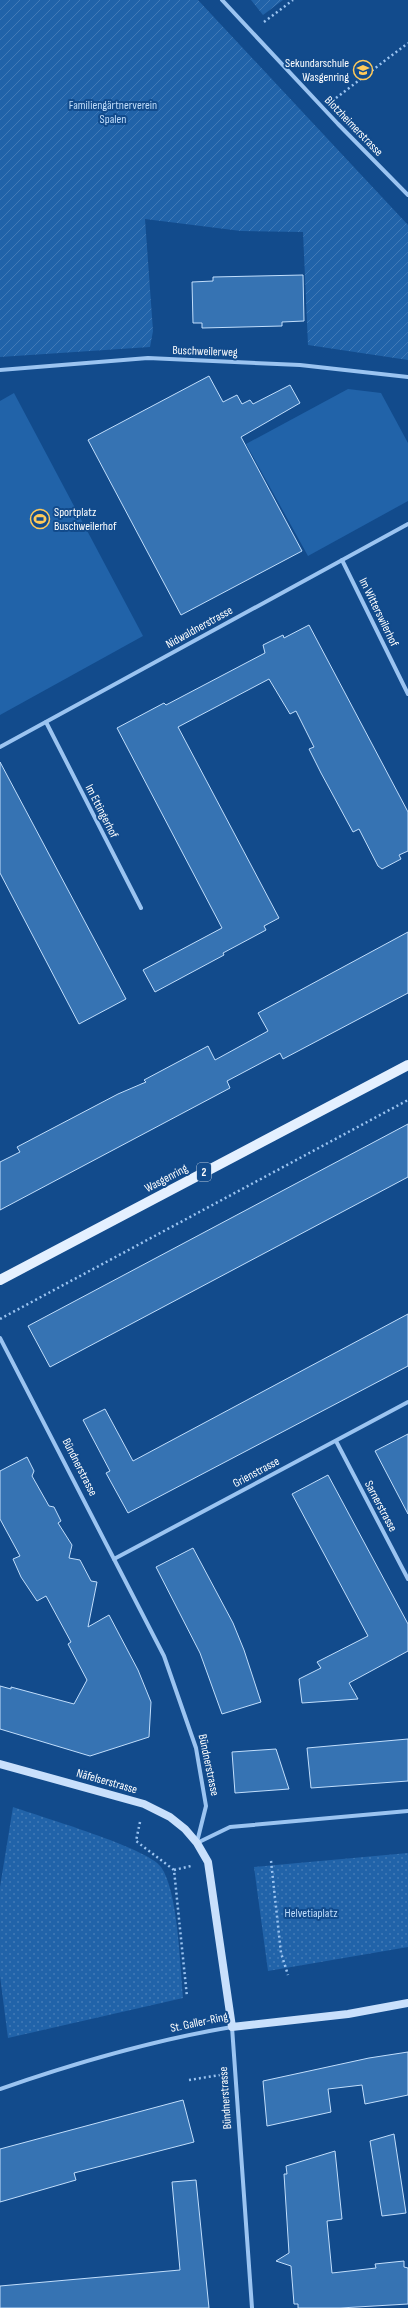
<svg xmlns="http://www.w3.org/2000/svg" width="408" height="2308" viewBox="0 0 408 2308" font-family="'Sofia Sans Condensed',sans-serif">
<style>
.grass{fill:url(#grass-dots)}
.garden{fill:url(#garden-furrows)}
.pitch{fill:#2163a9}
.building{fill:#3673b3;stroke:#c1defc}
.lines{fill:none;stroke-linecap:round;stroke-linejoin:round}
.path{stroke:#9bc4f1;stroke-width:2.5;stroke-dasharray:2 3;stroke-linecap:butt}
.street{stroke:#9bc4f1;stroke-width:4}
.secondary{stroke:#c9e0fc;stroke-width:8}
.primary{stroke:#e4f0ff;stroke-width:10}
.labels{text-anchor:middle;stroke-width:4;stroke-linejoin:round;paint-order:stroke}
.shield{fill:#124b8c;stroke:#b8c9dc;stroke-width:1}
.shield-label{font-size:11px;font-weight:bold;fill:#fff}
.poi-label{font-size:12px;fill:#fff;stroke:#124b8c;text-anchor:end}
.park-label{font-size:12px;fill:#c1defc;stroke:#124b8c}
.street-label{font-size:12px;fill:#fff;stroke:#124b8c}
</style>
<defs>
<pattern id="grass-dots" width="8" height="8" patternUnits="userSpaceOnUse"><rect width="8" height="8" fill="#2163a9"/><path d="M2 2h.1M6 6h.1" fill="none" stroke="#427ab6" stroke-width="1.8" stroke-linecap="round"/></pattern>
<pattern id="garden-furrows" width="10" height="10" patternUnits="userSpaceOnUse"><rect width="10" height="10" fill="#2163a9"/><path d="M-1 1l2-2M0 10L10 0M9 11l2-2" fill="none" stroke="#427ab6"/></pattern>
</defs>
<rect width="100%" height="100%" fill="#124b8c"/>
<!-- grass -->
<g class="grass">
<path d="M13,1807C41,1817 148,1848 161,1867C178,1891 180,1966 183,1998L8,2038L0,1976V1887Z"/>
<polygon points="408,1853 408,1947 268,1971 254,1867"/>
</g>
<!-- garden -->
<g class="garden">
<polygon points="0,0 198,0 408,225 408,360 308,345 303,232 241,231 145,219 153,331 150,347 0,357"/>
<polygon points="251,0 283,0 263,15"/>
</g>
<!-- pitch -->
<g class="pitch">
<polygon points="348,389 381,393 408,443 408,501 308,556 246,444"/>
<polygon points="14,393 143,636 0,715 0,401"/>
</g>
<!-- building -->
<g class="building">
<polygon points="303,275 304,321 282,322 282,326 243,327 202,328 202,323 193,323 192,282 213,281 213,277"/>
<polygon points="209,376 223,402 237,395 242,404 250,400 253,404 290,385 300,403 241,437 302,551 181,615 88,440"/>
<polygon points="309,625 408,812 408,851 399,855 401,859 382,869 378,866 359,829 353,832 321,773 309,749 314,747 296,711 290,714 269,679 178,727 279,918 264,926 266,930 223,953 224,955 155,992 143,970 222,928 117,728 164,703 166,705 265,653 263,645 283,635 284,638"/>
<polygon points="0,762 126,999 79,1024 0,873"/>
<polygon points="408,932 408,993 283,1059 280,1053 227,1081 230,1088 0,1210 0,1162 20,1152 17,1147 118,1094 146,1082 144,1080 208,1046 215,1060 268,1031 258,1013"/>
<polygon points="408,1124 408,1177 50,1367 28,1326"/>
<polygon points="408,1314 408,1366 128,1513 106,1473 110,1471 83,1420 105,1409 133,1461"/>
<polygon points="408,1434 408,1514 375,1451"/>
<polygon points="27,1457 34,1471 32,1476 49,1506 54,1507 61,1521 58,1523 72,1545 69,1558 80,1560 91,1581 97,1582 88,1627 109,1615 138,1670 151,1702 149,1737 90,1756 0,1729 0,1686 11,1689 11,1687 74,1704 87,1680 68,1644 71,1642 46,1596 37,1601 21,1577 13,1559 20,1556 0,1519 0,1471"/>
<polygon points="328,1475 408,1624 408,1651 349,1683 358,1699 302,1703 299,1679 321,1668 317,1662 368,1636 292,1494"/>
<polygon points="193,1548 233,1623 244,1650 261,1702 222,1714 200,1653 156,1567"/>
<polygon points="408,1739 408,1781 311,1788 307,1748"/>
<polygon points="276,1749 289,1789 235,1793 232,1752"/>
<polygon points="408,2052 408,2095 365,2104 362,2085 328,2089 331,2112 267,2126 263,2081 369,2058"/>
<polygon points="183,2100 194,2142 74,2173 76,2180 0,2202 0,2149"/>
<polygon points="394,2134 406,2213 382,2216 370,2141"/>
<polygon points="335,2151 342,2219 327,2221 332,2273 376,2268 375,2264 404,2261 404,2267 408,2268 408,2304 340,2308 298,2308 298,2304 294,2304 291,2266 276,2261 289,2253 284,2174 287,2174 286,2166"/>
<polygon points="196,2180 209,2308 0,2308 0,2286 180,2270 172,2182"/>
</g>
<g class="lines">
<!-- path -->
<g class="path">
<polyline points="264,22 293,0"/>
<polyline points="336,98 408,43"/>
<polyline points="0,1319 408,1100"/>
<polyline points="140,1822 136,1841 174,1870 187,1997"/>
<polyline points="271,1861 281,1953 288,1975"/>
<polyline points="174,1870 191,1866"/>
<polyline points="189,2080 220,2075"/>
</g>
<!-- street -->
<g class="street">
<polyline points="222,0 338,124 408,195"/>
<polyline points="0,370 148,358 300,365 408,377"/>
<polyline points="342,560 408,694"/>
<polyline points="46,722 141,908"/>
<polyline points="0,747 408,524"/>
<polyline points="0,1338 164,1656 196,1748 206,1806 197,1842"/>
<polyline points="336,1441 408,1579"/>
<polyline points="114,1559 408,1402"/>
<polyline points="197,1843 230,1827 408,1811"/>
<path d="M0,2089C75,2063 153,2040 232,2027L252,2308"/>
</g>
<!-- secondary -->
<polyline class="secondary" points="0,1764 144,1804 170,1817 185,1829 197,1843 208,1862 232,2027 348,2014 408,2003"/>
<!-- primary -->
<polyline class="primary" points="0,1280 408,1065"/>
</g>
<!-- icons -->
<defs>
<symbol id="school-ring" viewBox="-11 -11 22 22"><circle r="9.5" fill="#124b8c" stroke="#ffca5a" stroke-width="1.5"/><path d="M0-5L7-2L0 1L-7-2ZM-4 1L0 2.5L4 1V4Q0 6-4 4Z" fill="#ffca5a"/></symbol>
<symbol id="stadium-ring" viewBox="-11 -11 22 22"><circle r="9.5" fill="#124b8c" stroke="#ffca5a" stroke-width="1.5"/><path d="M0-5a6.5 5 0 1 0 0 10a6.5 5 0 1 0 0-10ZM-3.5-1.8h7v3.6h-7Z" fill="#ffca5a"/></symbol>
</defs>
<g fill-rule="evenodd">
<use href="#school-ring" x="352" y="59" width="22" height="22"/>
<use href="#stadium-ring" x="29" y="508" width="22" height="22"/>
</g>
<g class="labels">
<!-- shield labels -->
<rect class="shield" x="197" y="1163" width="14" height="18" rx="3"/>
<g class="shield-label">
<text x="204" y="1176">2</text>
</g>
<!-- poi labels -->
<g class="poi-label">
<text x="349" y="67">Sekundarschule<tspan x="349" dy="14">Wasgenring</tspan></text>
<text x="54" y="516" text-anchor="start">Sportplatz<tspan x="54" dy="14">Buschweilerhof</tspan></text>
</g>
<!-- park labels -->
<g class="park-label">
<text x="113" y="109">Familiengärtnerverein<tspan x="113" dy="14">Spalen</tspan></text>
<text x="311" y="1917">Helvetiaplatz</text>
</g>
<!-- street labels -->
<g class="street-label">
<text transform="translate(354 126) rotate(46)" y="4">Blotzheimerstrasse</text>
<text transform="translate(205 351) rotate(2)" y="4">Buschweilerweg</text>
<text transform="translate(379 612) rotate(64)" y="4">Im Witterswilerhof</text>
<text transform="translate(199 627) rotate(-29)" y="4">Nidwaldnerstrasse</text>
<text transform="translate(102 811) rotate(63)" y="4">Im Ettingerhof</text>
<text transform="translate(166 1178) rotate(-28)" y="4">Wasgenring</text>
<text transform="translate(80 1467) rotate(63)" y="4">Bündnerstrasse</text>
<text transform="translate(256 1472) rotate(-28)" y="4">Grienstrasse</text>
<text transform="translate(381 1506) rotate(62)" y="4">Sarnerstrasse</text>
<text transform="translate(209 1765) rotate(78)" y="4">Bündnerstrasse</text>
<text transform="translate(107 1781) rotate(16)" y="4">Näfelserstrasse</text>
<text transform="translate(199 2022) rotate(-12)" y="4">St. Galler-Ring</text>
<text transform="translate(225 2098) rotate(-94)" y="4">Bündnerstrasse</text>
</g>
</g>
</svg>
